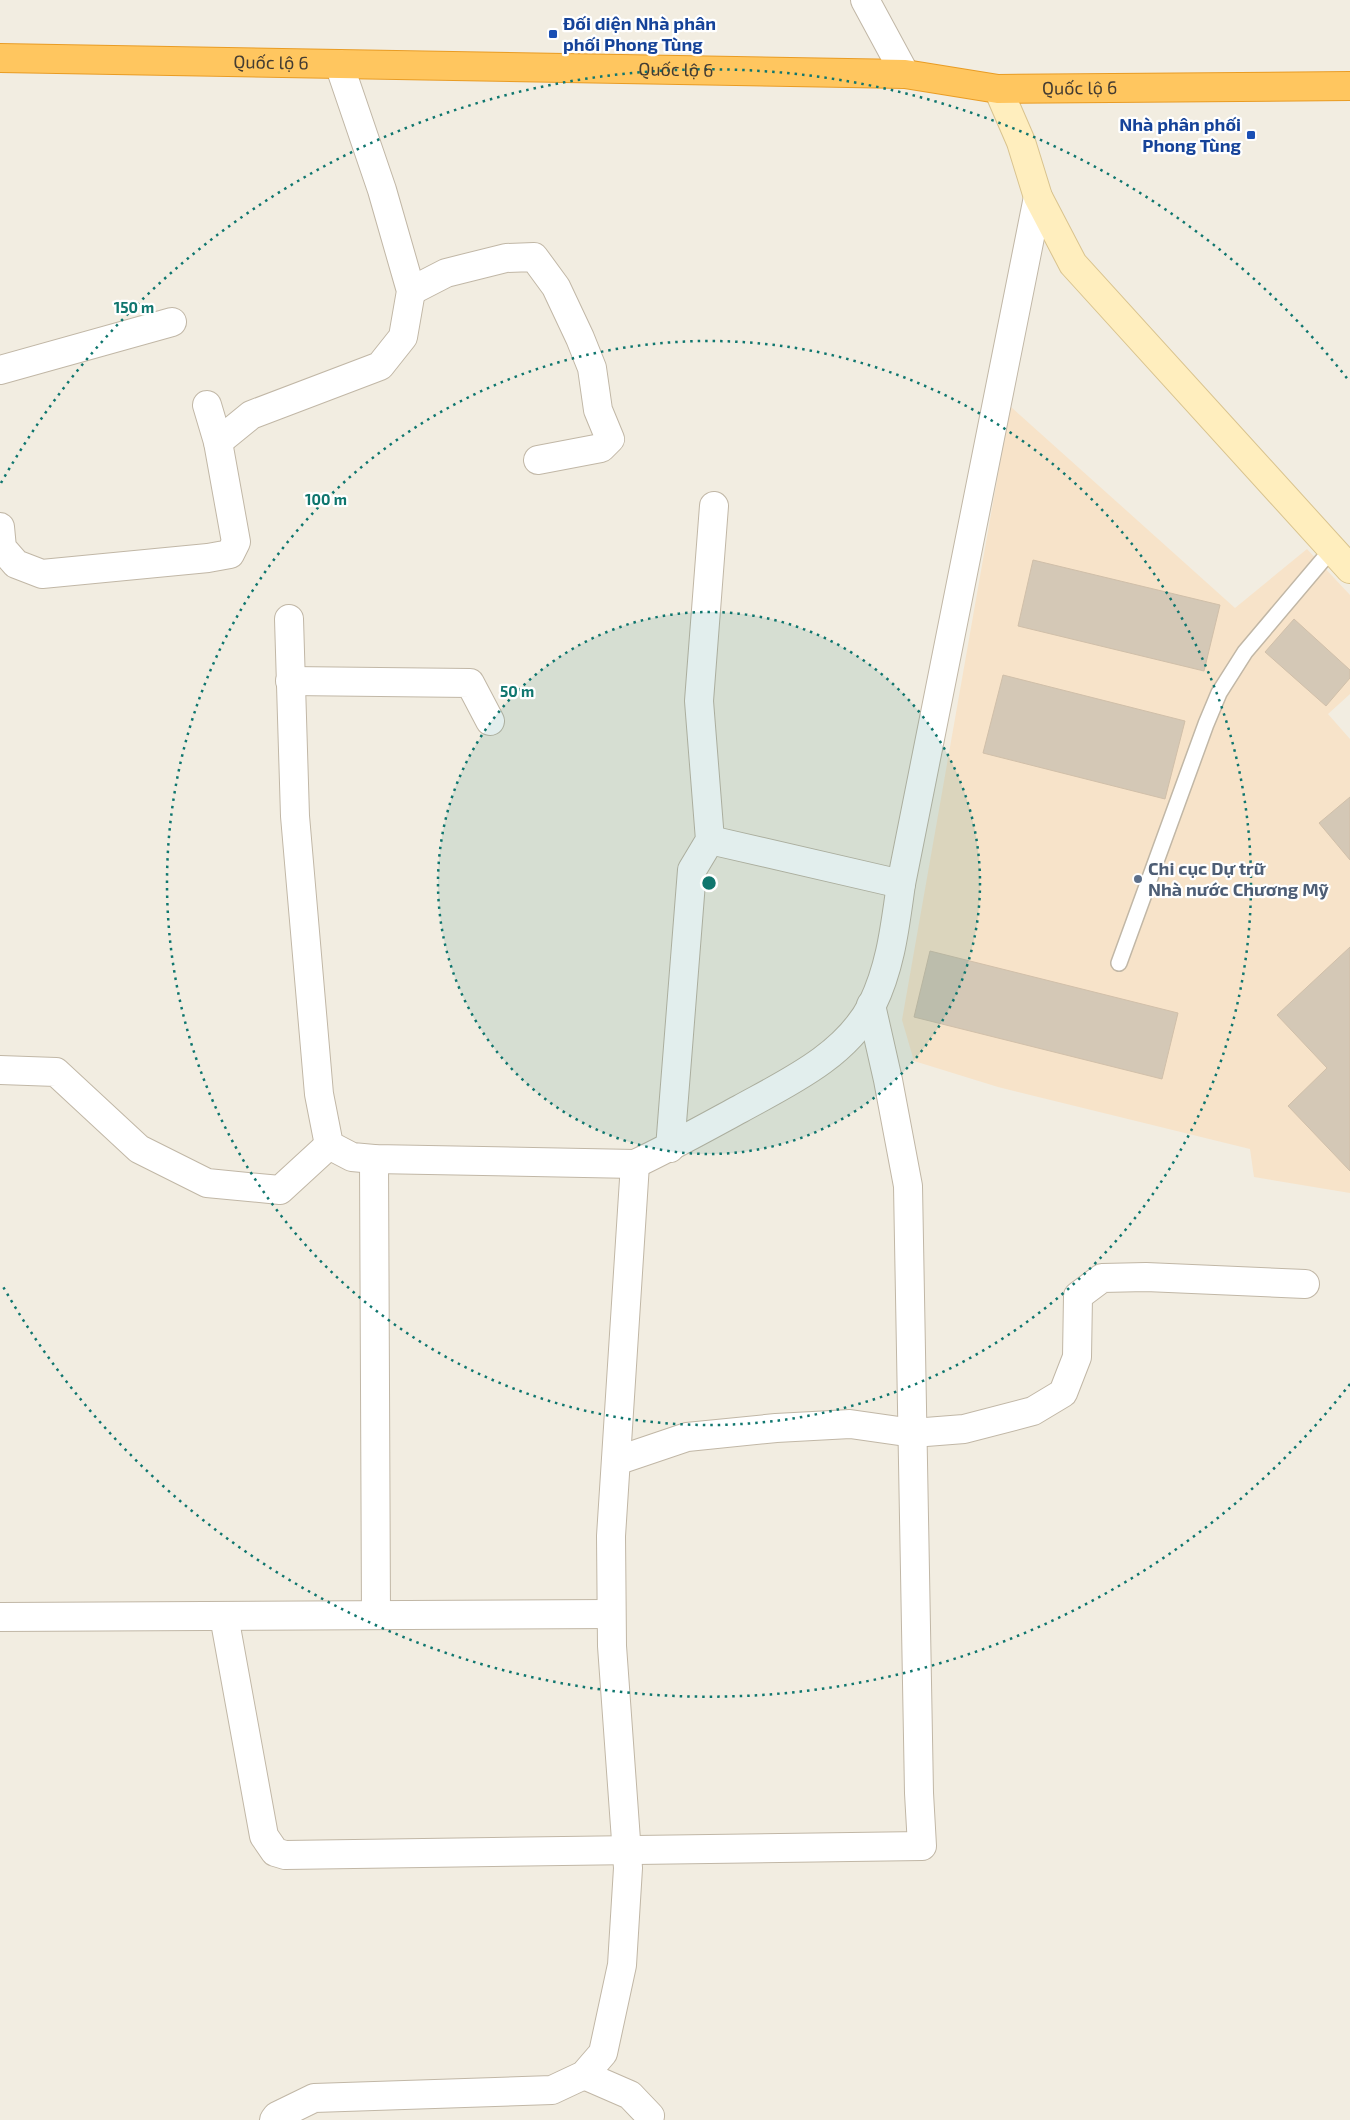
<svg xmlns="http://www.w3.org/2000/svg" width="1350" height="2120" viewBox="0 0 1350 2120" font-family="'Exo 2',sans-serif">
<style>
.commercial{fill:#f7e3c9}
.building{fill:#d4c8b6;stroke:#d0bfa9}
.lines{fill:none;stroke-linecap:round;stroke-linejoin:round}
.lane-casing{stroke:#c1b7a6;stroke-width:18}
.street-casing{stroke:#c1b7a6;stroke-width:30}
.secondary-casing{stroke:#d9c38e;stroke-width:30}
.highway-casing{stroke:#e99c24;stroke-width:30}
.lane{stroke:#fff;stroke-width:15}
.street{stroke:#fff;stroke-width:28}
.secondary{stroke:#ffeebe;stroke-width:28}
.highway{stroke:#ffc65f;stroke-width:28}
.ring{fill:none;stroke:#0f766e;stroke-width:2.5;stroke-dasharray:2.5 5}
.transit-dot{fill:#1a4fb4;stroke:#fff;stroke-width:2}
.service-dot{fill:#5c6f8a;stroke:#fff;stroke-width:2}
.labels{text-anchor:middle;stroke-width:4.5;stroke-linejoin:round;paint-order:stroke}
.transit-label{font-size:18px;font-weight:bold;fill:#164399;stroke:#fff;text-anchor:start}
.street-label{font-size:18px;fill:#443c32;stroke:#fff}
.service-label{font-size:18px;font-weight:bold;fill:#4e5e75;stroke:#fff;text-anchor:start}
.centre{fill:#0f766e;stroke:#fff;stroke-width:2.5}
.ring-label{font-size:15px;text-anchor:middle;font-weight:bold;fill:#0f766e;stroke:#fff;stroke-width:4.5;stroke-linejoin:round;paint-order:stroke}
</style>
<rect width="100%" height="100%" fill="#f2ede1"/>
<!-- commercial -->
<polygon class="commercial" points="1010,406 1235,608 1307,549 1350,595 1350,694 1328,714 1350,739 1350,1193 1254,1177 1250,1149 998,1087 914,1061 902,1020"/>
<!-- building -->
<g class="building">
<polygon points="1033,560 1220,605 1204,671 1018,626"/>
<polygon points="1294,619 1350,670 1350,678 1326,706 1265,652"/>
<polygon points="1003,675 1185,721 1165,799 983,753"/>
<polygon points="1350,797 1350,860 1319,823"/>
<polygon points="1350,947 1350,1171 1288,1106 1327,1068 1277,1015"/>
<polygon points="930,951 1178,1013 1162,1079 914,1017"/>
</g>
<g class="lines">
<defs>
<polyline id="lane" points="1119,963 1206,724 1219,693 1245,652 1332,549"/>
<g id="street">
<polyline points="865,0 905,74"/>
<polyline points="411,291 446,273 506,258 534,257 556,287 580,338 592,368 598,410 610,439 601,448 538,460"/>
<polyline points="0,370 172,322"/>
<polyline points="218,442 251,415 380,366 403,337 411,291 382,190 339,64"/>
<polyline points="0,527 2,548 16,564 42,574 208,558 230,554 236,542 218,442 207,405"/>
<path d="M289,619L295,816L319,1094L329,1145L352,1157L374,1159L635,1164C671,1147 705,1128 740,1109C787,1083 846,1056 872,1005C891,966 895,926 901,884L1038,197"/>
<polyline points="290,681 470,683 490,721"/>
<polyline points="710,840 901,884"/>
<polyline points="0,1070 56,1072 139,1149 207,1183 280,1190 329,1145"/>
<polyline points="670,1148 692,870 710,840 699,701 714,506"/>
<polyline points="374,1159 376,1615"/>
<polyline points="616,1461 687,1437 776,1428 850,1424 913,1433 964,1429 1033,1411 1063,1393 1077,1357 1078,1296 1102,1278 1146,1277 1305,1284"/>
<polyline points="224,1616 264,1836 275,1852 285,1855 922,1846 919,1793 908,1186 888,1080 871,1005"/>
<polyline points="0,1617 611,1614"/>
<polyline points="584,2075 630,2095 650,2116 649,2120"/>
<polyline points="274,2120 277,2116 314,2098 552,2090 584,2075 603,2053 622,1965 628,1868 612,1646 611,1536 635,1164"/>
</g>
<polyline id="secondary" points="998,89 1021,142 1038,197 1073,264 1350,569"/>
<g id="highway">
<path id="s1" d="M0,58L905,74L998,89L1350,86"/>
</g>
</defs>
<!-- lane casing -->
<use href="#lane" class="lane-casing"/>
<!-- street casing -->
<use href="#street" class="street-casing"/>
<!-- secondary casing -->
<use href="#secondary" class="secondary-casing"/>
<!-- highway casing -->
<use href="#highway" class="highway-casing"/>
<!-- lane -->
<use href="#lane" class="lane"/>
<!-- street -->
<use href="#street" class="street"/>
<!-- secondary -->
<use href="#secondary" class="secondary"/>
<!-- highway -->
<use href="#highway" class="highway"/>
</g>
<!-- distance rings -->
<circle cx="709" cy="883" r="271" fill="#0f766e" fill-opacity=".12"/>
<g class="ring">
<circle cx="709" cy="883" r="271"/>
<circle cx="709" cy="883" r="542"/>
<path d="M1350 1384A813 813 0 0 1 1 1283M1 483A813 813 0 0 1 1350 382"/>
</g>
<!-- markers -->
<g class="transit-dot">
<rect x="548" y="29" width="10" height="10" rx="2.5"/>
<rect x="1246" y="130" width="10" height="10" rx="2.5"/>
</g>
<circle class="service-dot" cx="1138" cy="879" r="5"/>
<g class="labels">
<!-- transit labels -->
<g class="transit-label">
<text x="563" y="30">Đối diện Nhà phân<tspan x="563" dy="21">phối Phong Tùng</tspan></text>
<text x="1241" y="131" text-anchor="end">Nhà phân phối<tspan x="1241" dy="21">Phong Tùng</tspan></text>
</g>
<!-- street labels -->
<g class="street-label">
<text dy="6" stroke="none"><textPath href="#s1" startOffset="271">Quốc lộ 6</textPath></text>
<text dy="6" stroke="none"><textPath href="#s1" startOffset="676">Quốc lộ 6</textPath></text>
<text dy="6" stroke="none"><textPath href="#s1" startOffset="1081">Quốc lộ 6</textPath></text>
</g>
<!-- service labels -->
<g class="service-label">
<text x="1148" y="875">Chi cục Dự trữ<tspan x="1148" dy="21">Nhà nước Chương Mỹ</tspan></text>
</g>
</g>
<circle cx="709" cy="883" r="8" class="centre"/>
<g class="ring-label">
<text x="134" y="313">150 m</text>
<text x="326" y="505">100 m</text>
<text x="517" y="697">50 m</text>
</g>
</svg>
